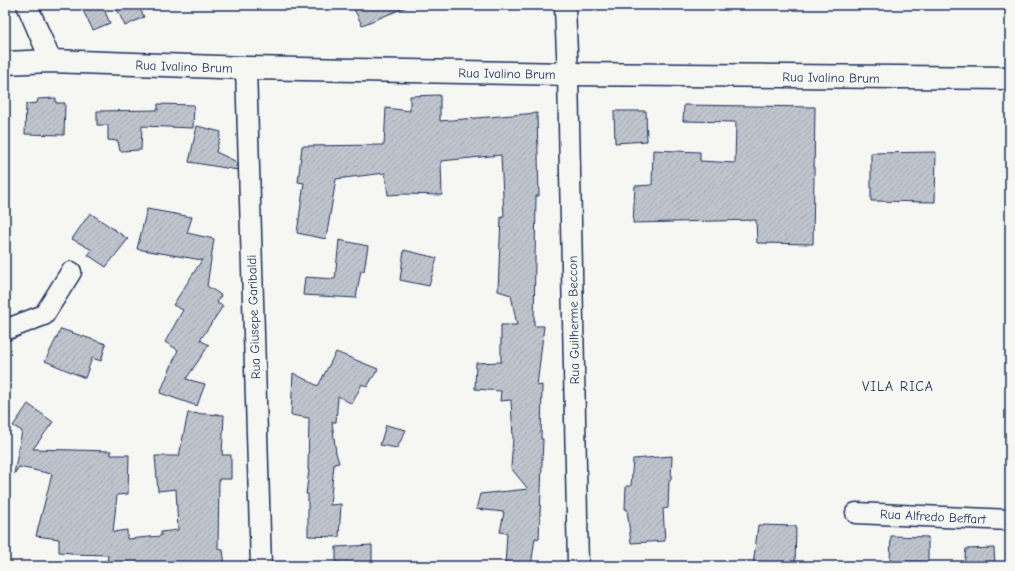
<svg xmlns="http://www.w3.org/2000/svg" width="1015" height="571" viewBox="0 0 1015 571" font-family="'Comic Neue',sans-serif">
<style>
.building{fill:url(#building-hatch);stroke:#1b2f5e}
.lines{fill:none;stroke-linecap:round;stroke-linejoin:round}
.street-casing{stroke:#1b2f5e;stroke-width:23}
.secondary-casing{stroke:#1b2f5e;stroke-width:25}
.street{stroke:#f6f6f2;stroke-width:20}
.secondary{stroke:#f6f6f2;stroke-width:22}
.labels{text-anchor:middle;stroke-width:3.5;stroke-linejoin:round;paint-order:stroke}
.street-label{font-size:13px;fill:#1b2f5e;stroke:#f6f6f2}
.neighbourhood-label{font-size:14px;letter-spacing:1px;fill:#1b2f5e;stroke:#f6f6f2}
</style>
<defs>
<pattern id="building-hatch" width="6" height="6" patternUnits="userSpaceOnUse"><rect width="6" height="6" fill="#c0c4cd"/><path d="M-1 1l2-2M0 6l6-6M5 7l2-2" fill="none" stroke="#a4a9b2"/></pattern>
</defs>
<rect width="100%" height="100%" fill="#f6f6f2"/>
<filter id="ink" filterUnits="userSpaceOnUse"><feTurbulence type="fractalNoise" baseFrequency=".025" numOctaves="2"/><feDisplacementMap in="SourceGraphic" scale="8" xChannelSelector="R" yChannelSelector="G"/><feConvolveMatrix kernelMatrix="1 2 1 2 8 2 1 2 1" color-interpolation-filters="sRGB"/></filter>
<g filter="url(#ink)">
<!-- building -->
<g class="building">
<polygon points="80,5 102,5 110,23 93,30"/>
<polygon points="115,5 138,5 144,17 125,26"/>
<polygon points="352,5 409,5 409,6 362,25"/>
<polygon points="440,95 440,121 537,113 539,196 536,196 534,326 544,326 537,386 542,385 541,439 543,439 539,539 535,538 531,566 505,566 507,533 500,532 504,512 476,509 480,494 528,489 511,468 513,438 511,400 500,401 501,391 475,389 476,363 501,362 501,325 517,325 511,295 498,291 501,217 504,217 501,155 441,161 442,195 402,194 388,195 385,173 336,179 326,239 297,233 304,183 298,182 302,146 384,145 386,108 410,111 410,96"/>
<polygon points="56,98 56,103 65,103 64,135 25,134 26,104 37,103 38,99"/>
<polygon points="158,104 194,105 193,128 142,126 141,150 120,151 118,141 108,140 108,125 97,125 97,111 158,110"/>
<polygon points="684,105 815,107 813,244 757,243 756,220 633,223 635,186 652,185 653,150 700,152 700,161 735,163 736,122 683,121"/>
<polygon points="614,111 646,111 647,141 615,143"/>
<polygon points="197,126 221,132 216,152 237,162 238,170 189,162"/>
<polygon points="936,152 935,202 871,201 871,153"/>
<polygon points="147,209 192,217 187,233 214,239 207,286 221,295 217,303 223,306 200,340 209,345 186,379 205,384 197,406 160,393 178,350 165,342 183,310 173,305 202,260 137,249"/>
<polygon points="90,213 128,239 106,267 88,255 92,250 72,239"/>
<polygon points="339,240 368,246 364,271 361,270 356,298 303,295 305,277 335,279"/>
<polygon points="404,250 437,258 429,286 400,280"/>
<polygon points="61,329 106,344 101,361 92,358 85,378 45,361"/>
<polygon points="336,352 378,369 367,387 362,384 352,404 338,396 336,422 332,422 336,453 339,463 334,464 330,505 341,504 339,537 308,536 308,494 306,494 309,470 308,470 309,418 291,415 293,373 318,386"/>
<polygon points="28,404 53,422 33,449 111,451 111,455 129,455 128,494 117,495 113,532 127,530 127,539 161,536 161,532 178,530 176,489 158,491 155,456 179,456 188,413 224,415 222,455 231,455 231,479 219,479 218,549 223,550 225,566 125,566 125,564 107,565 108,555 72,554 72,553 59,552 59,539 36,536 52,474 19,467 14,474 22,431 13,426"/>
<polygon points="386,425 406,430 397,448 380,445"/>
<polygon points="672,456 671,480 669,481 668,508 663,509 665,541 631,543 627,509 625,509 626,486 631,486 633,459"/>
<polygon points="758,525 796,526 795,566 753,566"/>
<polygon points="891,536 928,537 928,562 890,561"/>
<polygon points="372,545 372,564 336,566 336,547"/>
<polygon points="994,548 995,566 964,565 966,549"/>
</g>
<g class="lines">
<defs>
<g id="street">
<polyline points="27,5 51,61"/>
<polyline points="564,5 565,9 568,74 578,566"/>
<polyline points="246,68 261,566"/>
<polyline points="5,330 44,315 71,272"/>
<polyline points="856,513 1010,520"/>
</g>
<polyline id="secondary" points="5,63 51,61 246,68 568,74 1010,78"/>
</defs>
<!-- street casing -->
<use href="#street" class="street-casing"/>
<!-- secondary casing -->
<use href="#secondary" class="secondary-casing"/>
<!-- street -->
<use href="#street" class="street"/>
<!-- secondary -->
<use href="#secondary" class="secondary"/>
</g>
</g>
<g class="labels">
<!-- street labels -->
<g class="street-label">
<text transform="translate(184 66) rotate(2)" y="5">Rua Ivalino Brum</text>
<text transform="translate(507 73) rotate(1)" y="5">Rua Ivalino Brum</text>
<text transform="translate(831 77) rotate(1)" y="5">Rua Ivalino Brum</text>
<text transform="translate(253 317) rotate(-92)" y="5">Rua Giusepe Garibaldi</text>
<text transform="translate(573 320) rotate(-91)" y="5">Rua Guilherme Beccon</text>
<text transform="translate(933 516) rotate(3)" y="5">Rua Alfredo Beffart</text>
</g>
<!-- neighbourhood labels -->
<g class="neighbourhood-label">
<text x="898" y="391">VILA RICA</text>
</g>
</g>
<!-- margin -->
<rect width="1015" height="571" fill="none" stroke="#f6f6f2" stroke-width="20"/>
<rect x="10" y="10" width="995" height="551" fill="none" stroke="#1b2f5e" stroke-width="1.5" filter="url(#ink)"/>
</svg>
